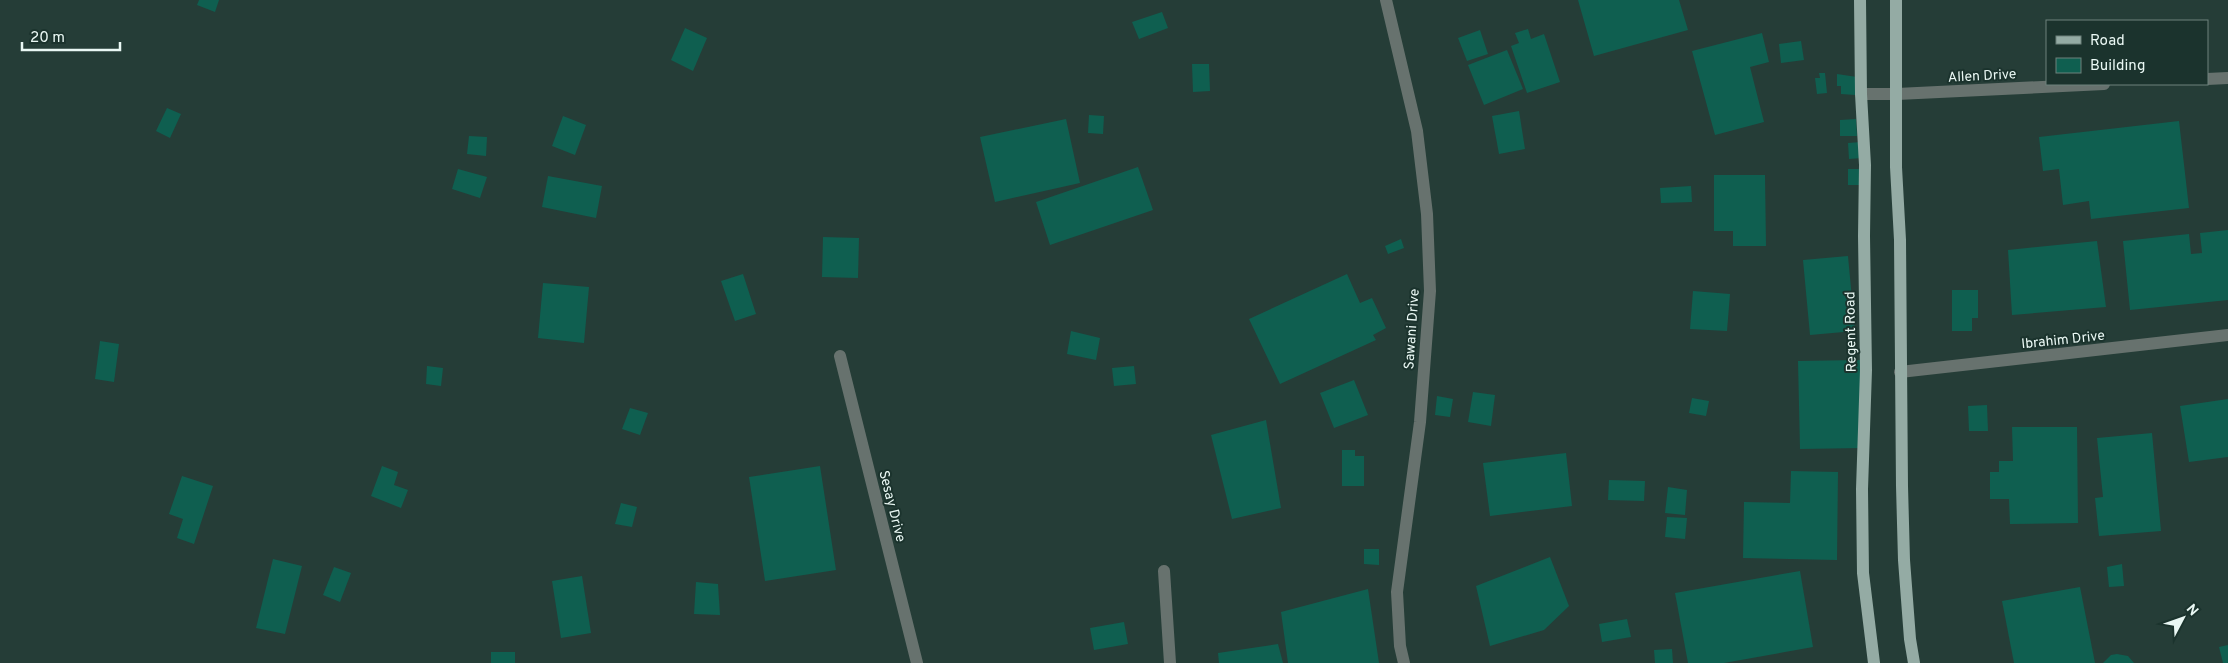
<svg xmlns="http://www.w3.org/2000/svg" width="2228" height="663" viewBox="0 0 2228 663" font-family="Overpass,sans-serif">
<style>
.building{fill:#0f5f50}
.lines{fill:none;stroke-linecap:round;stroke-linejoin:round}
.street{stroke:#67726e;stroke-width:12}
.primary{stroke:#94aba4;stroke-width:12}
.labels{text-anchor:middle;stroke-width:4;stroke-linejoin:round;paint-order:stroke}
.street-label{font-size:14px;fill:#eaf8f4;stroke:#1b332d}
</style>
<rect width="100%" height="100%" fill="#253d37"/>
<!-- building -->
<g class="building">
<polygon points="199,0 219,0 215,12 197,5"/>
<polygon points="1578,0 1679,0 1688,30 1594,56"/>
<polygon points="1162,12 1168,28 1139,39 1132,22"/>
<polygon points="685,28 707,38 693,71 671,60"/>
<polygon points="1528,29 1531,39 1544,34 1560,82 1527,93 1511,46 1519,43 1515,33"/>
<polygon points="1480,30 1488,54 1467,61 1458,38"/>
<polygon points="1762,33 1769,62 1750,67 1764,122 1715,135 1692,51"/>
<polygon points="1801,41 1804,60 1781,63 1779,44"/>
<polygon points="1507,50 1523,89 1484,105 1468,65"/>
<polygon points="1192,64 1209,64 1210,91 1193,92"/>
<polygon points="1819,73 1825,73 1827,93 1817,94 1815,78 1820,78"/>
<polygon points="1837,74 1857,77 1855,95 1841,94 1841,86 1837,86"/>
<polygon points="167,108 181,114 170,138 156,131"/>
<polygon points="1519,111 1525,149 1499,154 1492,116"/>
<polygon points="1089,115 1104,116 1103,134 1088,133"/>
<polygon points="563,116 586,125 575,155 552,146"/>
<polygon points="1066,119 1080,183 995,202 980,137"/>
<polygon points="1856,119 1857,136 1840,136 1840,120"/>
<polygon points="2179,121 2189,208 2091,219 2089,201 2063,205 2059,169 2043,171 2039,137"/>
<polygon points="469,136 487,137 486,156 467,154"/>
<polygon points="1861,142 1862,158 1849,159 1848,143"/>
<polygon points="1138,167 1153,210 1050,245 1036,202"/>
<polygon points="458,169 487,177 480,198 452,189"/>
<rect x="1848" y="169" width="13" height="16"/>
<polygon points="1714,175 1765,175 1766,246 1733,246 1733,231 1714,231"/>
<polygon points="548,176 602,186 596,218 542,207"/>
<polygon points="1691,186 1692,202 1661,203 1660,188"/>
<polygon points="2228,230 2228,300 2130,310 2123,241 2189,234 2191,254 2202,253 2200,233"/>
<polygon points="823,237 859,238 858,278 822,277"/>
<polygon points="1401,239 1404,248 1388,254 1385,246"/>
<polygon points="2097,241 2106,307 2012,315 2008,250"/>
<polygon points="1848,256 1855,331 1810,335 1803,260"/>
<polygon points="743,274 756,314 735,321 721,281"/>
<polygon points="1347,274 1360,303 1372,298 1386,328 1373,335 1376,340 1280,384 1249,319"/>
<polygon points="543,283 589,287 584,343 538,338"/>
<polygon points="1952,290 1978,290 1978,318 1972,318 1972,331 1952,331"/>
<polygon points="1693,291 1730,294 1727,331 1690,329"/>
<polygon points="1071,331 1100,338 1096,360 1067,354"/>
<polygon points="100,341 119,344 114,382 95,379"/>
<polygon points="1860,360 1862,448 1800,449 1798,361"/>
<polygon points="427,366 443,368 441,386 426,384"/>
<polygon points="1134,366 1136,384 1114,386 1112,368"/>
<polygon points="1354,380 1368,415 1334,428 1320,393"/>
<polygon points="1473,392 1495,395 1491,426 1468,422"/>
<polygon points="1437,396 1453,399 1450,417 1435,415"/>
<polygon points="1692,398 1709,401 1706,416 1689,413"/>
<polygon points="2228,399 2228,457 2189,462 2180,406"/>
<polygon points="1987,405 1988,431 1969,431 1968,406"/>
<polygon points="630,408 648,413 640,435 622,429"/>
<polygon points="1266,420 1281,508 1232,519 1211,435"/>
<polygon points="2012,427 2077,427 2078,523 2010,524 2009,499 1990,499 1990,472 1999,472 1999,461 2013,461"/>
<polygon points="2152,433 2161,531 2099,536 2095,498 2103,497 2097,438"/>
<polygon points="1342,450 1355,450 1355,456 1364,456 1364,486 1342,486"/>
<polygon points="1566,453 1572,506 1490,516 1483,463"/>
<polygon points="382,466 398,472 394,485 408,490 401,508 371,496"/>
<polygon points="820,466 836,570 765,581 749,477"/>
<polygon points="1791,471 1838,472 1837,560 1743,558 1744,502 1790,503"/>
<polygon points="182,476 213,486 194,544 177,538 183,519 169,514"/>
<polygon points="1609,480 1645,481 1644,501 1608,500"/>
<polygon points="1668,487 1687,490 1685,515 1665,513"/>
<polygon points="621,503 637,507 632,527 615,524"/>
<polygon points="1667,517 1687,518 1685,539 1665,537"/>
<polygon points="1364,549 1379,549 1379,565 1364,564"/>
<polygon points="1550,557 1569,606 1544,630 1490,646 1476,586"/>
<polygon points="273,559 302,566 285,634 256,628"/>
<polygon points="2122,564 2124,586 2109,587 2107,567"/>
<polygon points="334,567 351,573 340,602 323,595"/>
<polygon points="1800,571 1813,647 1724,663 1688,663 1675,593"/>
<polygon points="582,576 591,633 561,638 552,581"/>
<polygon points="696,582 718,584 720,615 694,614"/>
<polygon points="2080,587 2095,663 2014,663 2002,601"/>
<polygon points="1368,589 1379,663 1288,663 1281,612"/>
<polygon points="1627,619 1631,637 1602,642 1599,624"/>
<polygon points="1124,622 1128,644 1094,650 1090,628"/>
<polygon points="1278,644 1283,663 1219,663 1218,653"/>
<polygon points="2228,645 2228,663 2223,663 2219,647"/>
<polygon points="1672,649 1673,663 1655,663 1654,650"/>
<rect x="491" y="652" width="24" height="11"/>
<polygon points="2117,654 2128,656 2134,663 2103,663 2111,655"/>
</g>
<g class="lines">
<!-- street -->
<g class="street">
<polyline points="1386,0 1417,131 1427,214 1430,291 1420,422 1397,592 1400,646 1404,663"/>
<polyline points="2207,79 2228,78"/>
<polyline points="1861,94 1897,94 2104,84"/>
<polyline points="840,356 917,663"/>
<polyline points="1900,372 2228,335"/>
<polyline points="1164,571 1170,663"/>
</g>
<!-- primary -->
<g class="primary">
<polyline points="1860,0 1861,94 1865,165 1864,236 1866,370 1862,489 1863,573 1874,663"/>
<polyline points="1896,0 1896,167 1900,240 1902,486 1904,560 1910,639 1914,663"/>
</g>
</g>
<g class="labels">
<!-- street labels -->
<g class="street-label">
<text transform="translate(1982 75) rotate(-3)" y="5">Allen Drive</text>
<text transform="translate(1411 329) rotate(-86)" y="5">Sawani Drive</text>
<text transform="translate(1850 332) rotate(-91)" y="5">Regent Road</text>
<text transform="translate(2063 339) rotate(-6)" y="5">Ibrahim Drive</text>
<text transform="translate(893 506) rotate(76)" y="5">Sesay Drive</text>
</g>
</g>
<!-- legend -->
<rect x="2046" y="20" width="162" height="65" fill="#1b332d" stroke="#6e827d"/>
<rect x="2056" y="36" width="25" height="8" fill="#94aba4" stroke="#6e827d"/>
<text x="2090" y="45" font-size="15" fill="#eaf8f4">Road</text>
<rect x="2056" y="58" width="25" height="15" fill="#0f5f50" stroke="#6e827d"/>
<text x="2090" y="70" font-size="15" fill="#eaf8f4">Building</text>
<!-- north arrow -->
<g transform="translate(2183 618) rotate(49)" stroke="#1b332d" stroke-width="4" paint-order="stroke">
<path d="M0-4L9 19L0 12L-9 19Z" fill="#eaf8f4"/>
<text y="-8" font-size="14" font-weight="bold" text-anchor="middle" fill="#eaf8f4">N</text>
</g>
<!-- scale -->
<path d="M22 42v8h98v-8" fill="none" stroke="#eaf8f4" stroke-width="2.5"/>
<text x="30" y="42" font-size="15" fill="#eaf8f4" stroke="#1b332d" stroke-width="4" paint-order="stroke">20 m</text>
</svg>
